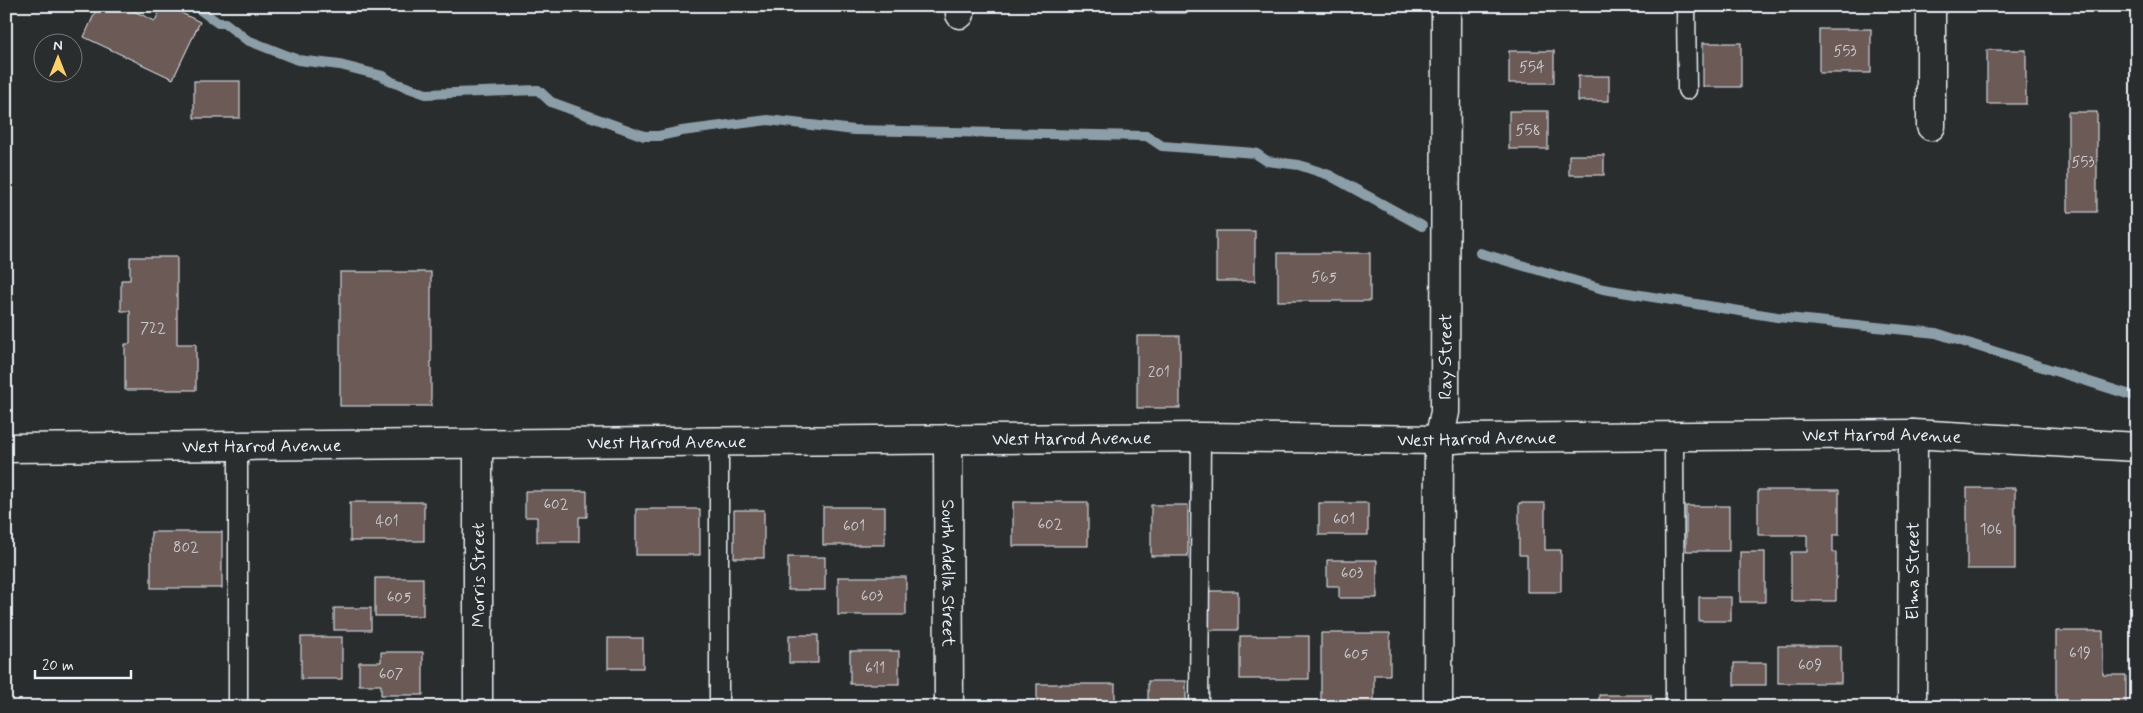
<svg xmlns="http://www.w3.org/2000/svg" width="2143" height="713" viewBox="0 0 2143 713" font-family="Mynerve,sans-serif">
<style>
.lines{fill:none;stroke-linecap:round;stroke-linejoin:round}
.stream{stroke:#8c9ea8;stroke-width:10}
.building{fill:#6c5a56;stroke:#e8f1f8}
.service-casing{stroke:#e8f1f8;stroke-width:21}
.minor-casing{stroke:#e8f1f8;stroke-width:31}
.service{stroke:#2a2d2e;stroke-width:18}
.minor{stroke:#2a2d2e;stroke-width:28}
.labels{text-anchor:middle;stroke-width:4;stroke-linejoin:round;paint-order:stroke}
.number-label{font-size:15px;fill:#c9cbd0}
.street-label{font-size:18px;fill:#e8f1f8;stroke:#2a2d2e}
</style>
<rect width="100%" height="100%" fill="#2a2d2e"/>
<filter id="ink" filterUnits="userSpaceOnUse"><feTurbulence type="fractalNoise" baseFrequency=".02" numOctaves="2"/><feDisplacementMap in="SourceGraphic" scale="10" xChannelSelector="R" yChannelSelector="G"/><feConvolveMatrix kernelMatrix="1 2 1 2 8 2 1 2 1" color-interpolation-filters="sRGB"/></filter>
<g filter="url(#ink)">
<g class="lines">
<!-- stream -->
<g class="stream">
<polyline points="195,6 218,23 225,23 247,40 298,60 340,65 383,76 392,82 426,94 538,90 551,102 644,136 659,136 682,131 768,120 854,130 1147,136 1162,146 1255,153 1267,161 1299,165 1329,175 1422,226"/>
<polyline points="1480,253 1603,289 1777,317 1936,333 2137,397"/>
</g>
</g>
<!-- building -->
<g class="building">
<polygon points="98,6 123,6 155,21 162,6 167,6 200,22 173,79 84,37"/>
<rect x="1023" y="6" width="36" height="2"/>
<rect x="1149" y="6" width="39" height="7"/>
<rect x="1819" y="29" width="52" height="44"/>
<rect x="1703" y="43" width="38" height="44"/>
<rect x="1987" y="50" width="39" height="54"/>
<rect x="1509" y="51" width="45" height="32"/>
<rect x="1578" y="76" width="31" height="25"/>
<rect x="194" y="81" width="46" height="37"/>
<rect x="1509" y="111" width="39" height="38"/>
<rect x="2068" y="112" width="29" height="100"/>
<rect x="1569" y="155" width="35" height="20"/>
<rect x="1216" y="231" width="39" height="50"/>
<rect x="1278" y="253" width="92" height="48"/>
<polygon points="130,257 177,257 177,344 196,344 196,390 125,390 125,344 130,344 130,311 121,311 121,280 130,280"/>
<rect x="340" y="272" width="91" height="134"/>
<rect x="1137" y="336" width="43" height="72"/>
<rect x="1967" y="488" width="48" height="81"/>
<polygon points="1758,490 1839,490 1839,535 1833,535 1833,552 1836,552 1836,601 1791,601 1791,552 1807,552 1807,535 1758,535"/>
<polygon points="525,491 587,491 587,517 579,517 579,542 537,542 537,517 525,517"/>
<rect x="350" y="502" width="74" height="39"/>
<rect x="1013" y="502" width="75" height="44"/>
<rect x="1319" y="503" width="49" height="32"/>
<polygon points="1519,503 1545,503 1545,550 1561,550 1561,592 1527,592 1527,555 1519,555"/>
<rect x="1151" y="505" width="37" height="51"/>
<rect x="1686" y="506" width="43" height="45"/>
<rect x="823" y="507" width="62" height="38"/>
<rect x="636" y="509" width="64" height="46"/>
<rect x="734" y="510" width="30" height="48"/>
<rect x="151" y="532" width="71" height="56"/>
<rect x="1740" y="552" width="25" height="50"/>
<rect x="788" y="557" width="37" height="33"/>
<polygon points="1327,560 1377,560 1377,598 1339,598 1339,586 1327,586"/>
<rect x="838" y="577" width="68" height="38"/>
<rect x="375" y="578" width="48" height="38"/>
<rect x="1208" y="591" width="30" height="39"/>
<rect x="1699" y="597" width="32" height="24"/>
<rect x="334" y="608" width="37" height="22"/>
<polygon points="2056,631 2103,631 2103,675 2126,675 2126,707 2056,707"/>
<polygon points="1321,633 1390,633 1390,675 1374,675 1374,707 1321,707"/>
<rect x="789" y="635" width="29" height="28"/>
<rect x="1240" y="636" width="69" height="43"/>
<rect x="301" y="637" width="41" height="42"/>
<rect x="608" y="638" width="35" height="30"/>
<rect x="1778" y="646" width="63" height="37"/>
<rect x="850" y="651" width="49" height="33"/>
<polygon points="381,652 423,652 423,695 381,695 381,685 359,685 359,662 381,662"/>
<rect x="1734" y="663" width="32" height="22"/>
<rect x="1148" y="681" width="38" height="26"/>
<rect x="1037" y="684" width="78" height="23"/>
<rect x="1599" y="695" width="52" height="12"/>
<rect x="836" y="703" width="60" height="4"/>
</g>
<g class="lines">
<defs>
<g id="service">
<polyline points="1686,6 1687,90"/>
<polyline points="1674,436 1675,707"/>
<polyline points="719,441 719,707"/>
<polyline points="238,707 238,447"/>
<polyline points="1199,707 1201,437"/>
</g>
<g id="minor">
<polyline points="1931,6 1931,126"/>
<polyline points="960,14 960,6"/>
<path id="s1" d="M948,439L949,707"/>
<polyline points="478,443 478,707"/>
<path id="s2" d="M6,448L1201,437L1439,440L1467,438L1913,434L2137,447"/>
<path id="s3" d="M1438,707L1439,440L1445,412L1446,6"/>
<path id="s4" d="M1912,707L1913,434"/>
</g>
</defs>
<!-- service casing -->
<use href="#service" class="service-casing"/>
<!-- minor casing -->
<use href="#minor" class="minor-casing"/>
<!-- service -->
<use href="#service" class="service"/>
<!-- minor -->
<use href="#minor" class="minor"/>
</g>
</g>
<g class="labels">
<!-- number labels -->
<g class="number-label">
<text x="1845" y="56">553</text>
<text x="1532" y="72">554</text>
<text x="1528" y="135">558</text>
<text x="2083" y="167">553</text>
<text x="1324" y="282">565</text>
<text x="153" y="333">722</text>
<text x="1159" y="377">201</text>
<text x="556" y="509">602</text>
<text x="1344" y="524">601</text>
<text x="387" y="526">401</text>
<text x="1050" y="529">602</text>
<text x="854" y="531">601</text>
<text x="1991" y="534">106</text>
<text x="186" y="552">802</text>
<text x="1352" y="578">603</text>
<text x="872" y="601">603</text>
<text x="399" y="602">605</text>
<text x="2080" y="658">619</text>
<text x="1356" y="659">605</text>
<text x="1810" y="670">609</text>
<text x="875" y="673">611</text>
<text x="391" y="679">607</text>
</g>
<!-- street labels -->
<g class="street-label">
<text dy="6" stroke="none"><textPath href="#s3" startOffset="351">Ray Street</textPath></text>
<text dy="6" stroke="none"><textPath href="#s2" startOffset="1876">West Harrod Avenue</textPath></text>
<text dy="6" stroke="none"><textPath href="#s2" startOffset="1066">West Harrod Avenue</textPath></text>
<text dy="6" stroke="none"><textPath href="#s2" startOffset="1471">West Harrod Avenue</textPath></text>
<text dy="6" stroke="none"><textPath href="#s2" startOffset="661">West Harrod Avenue</textPath></text>
<text dy="6" stroke="none"><textPath href="#s2" startOffset="256">West Harrod Avenue</textPath></text>
<text dy="6" stroke="none"><textPath href="#s4" startOffset="136">Elma Street</textPath></text>
<text dy="6" stroke="none"><textPath href="#s1" startOffset="134">South Adella Street</textPath></text>
<text transform="translate(478 575) rotate(-90)" y="6">Morris Street</text>
</g>
</g>
<!-- margin -->
<rect width="2143" height="713" fill="none" stroke="#2a2d2e" stroke-width="25"/>
<rect x="12" y="12" width="2118" height="688" fill="none" stroke="#e8f1f8" stroke-width="2" filter="url(#ink)"/>
<!-- north arrow -->
<g transform="translate(58 58)"><circle r="24" fill="#2a2d2e" stroke="#767b7f"/>
<path d="M0-4L9 19L0 12L-9 19Z" fill="#ffd166"/>
<text y="-8" font-size="14" font-weight="bold" text-anchor="middle" fill="#e8f1f8">N</text>
</g>
<!-- scale -->
<path d="M35 670v8h96v-8" fill="none" stroke="#e8f1f8" stroke-width="2.5"/>
<text x="42" y="670" font-size="15" fill="#e8f1f8" stroke="#2a2d2e" stroke-width="4" paint-order="stroke">20 m</text>
</svg>
